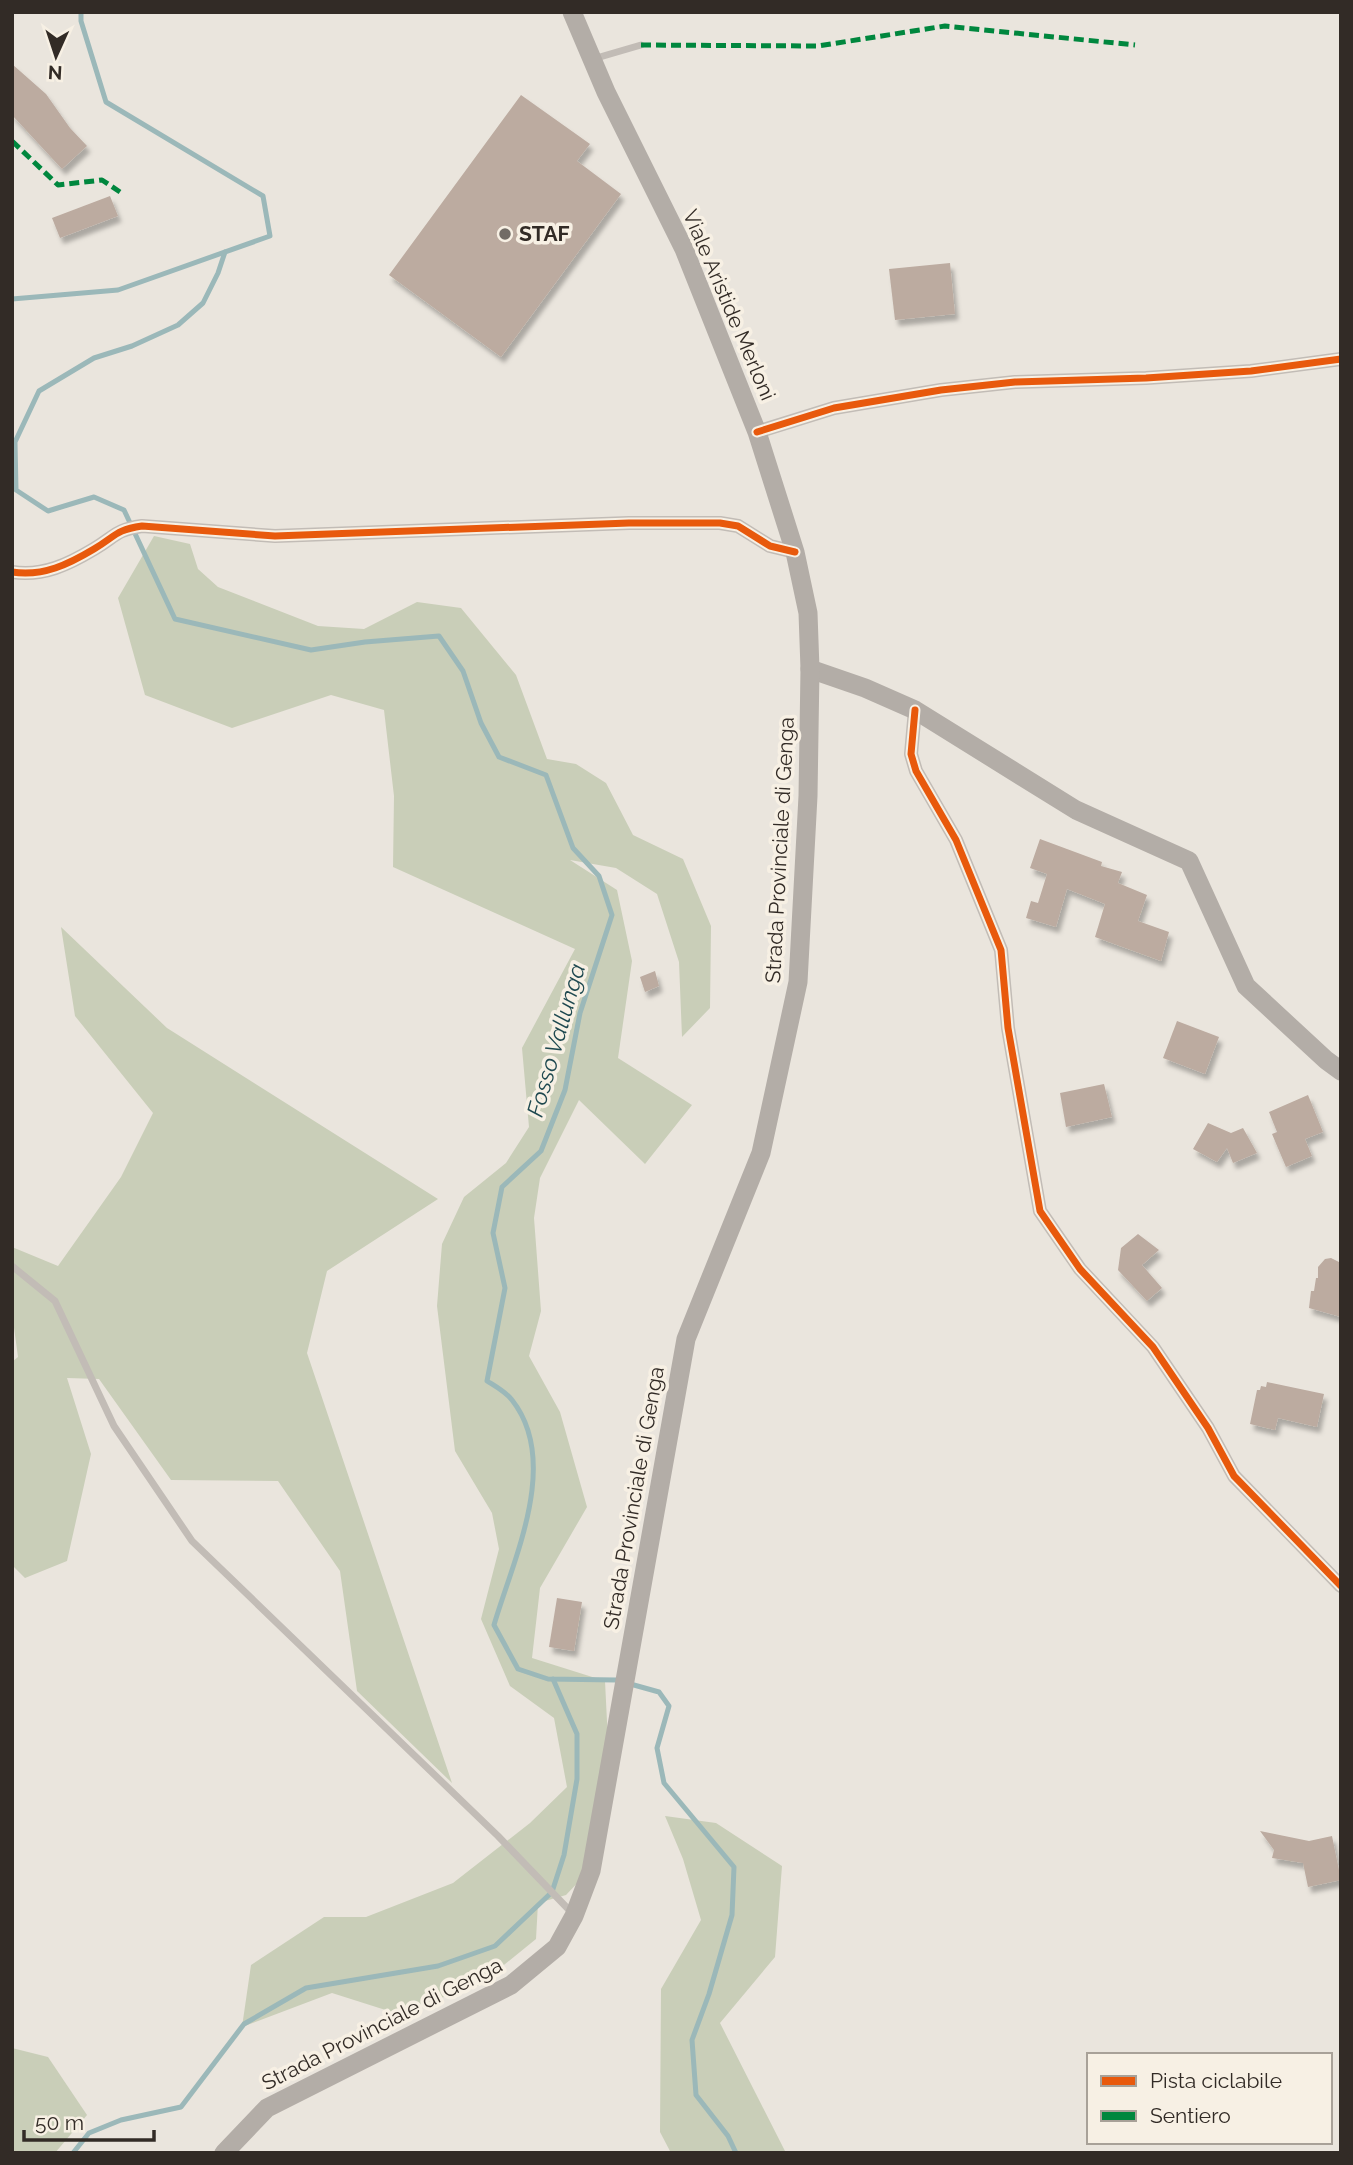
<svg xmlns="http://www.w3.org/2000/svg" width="1353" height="2165" viewBox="0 0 1353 2165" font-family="Raleway,sans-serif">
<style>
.green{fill:#c9ceb8}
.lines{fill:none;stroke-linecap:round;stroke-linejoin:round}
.stream{stroke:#9bb8b9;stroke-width:5}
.building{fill:#bcaba0;filter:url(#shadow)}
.lane{stroke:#c2bcb6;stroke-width:7}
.street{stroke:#c2bcb6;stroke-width:14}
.secondary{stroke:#b3ada7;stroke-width:19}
.quiet{stroke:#00873e;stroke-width:5;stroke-dasharray:10 5;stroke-linecap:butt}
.cycleway-casing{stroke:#f7f0e4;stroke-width:11}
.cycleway{stroke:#e8590c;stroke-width:7}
.poi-dot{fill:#726c66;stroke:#f7f0e4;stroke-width:2.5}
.labels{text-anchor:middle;stroke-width:7;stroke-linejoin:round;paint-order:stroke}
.poi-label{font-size:21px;font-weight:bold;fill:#322b26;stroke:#f7f0e4;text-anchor:start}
.street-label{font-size:21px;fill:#322b26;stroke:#f7f0e4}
.water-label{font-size:23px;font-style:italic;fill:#1f4950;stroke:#f7f0e4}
</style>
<defs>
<filter id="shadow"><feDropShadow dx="3.5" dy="6" stdDeviation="2" flood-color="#0004"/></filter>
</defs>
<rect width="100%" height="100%" fill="#eae5dd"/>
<!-- green -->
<g class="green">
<polygon points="154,536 190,544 198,569 218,587 318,626 364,629 417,602 461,608 516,675 547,759 576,764 606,783 633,835 683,859 711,926 710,1008 682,1037 679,962 657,894 616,868 570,860 617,890 632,961 618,1058 692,1105 645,1164 579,1100 540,1178 534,1218 541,1311 529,1356 560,1412 587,1507 540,1588 532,1658 605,1681 608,1742 584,1876 566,1895 538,1903 536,1939 478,1986 395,2013 332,1993 242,2027 251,1965 324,1917 366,1917 453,1883 530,1823 567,1787 554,1718 510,1686 481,1619 499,1549 492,1513 455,1451 437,1306 442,1244 464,1197 506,1163 529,1127 522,1048 575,949 393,867 394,796 384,710 331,695 232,728 145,695 118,598"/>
<polygon points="61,927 167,1028 438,1199 327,1271 307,1353 452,1783 357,1691 340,1571 278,1481 171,1480 99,1379 67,1378 91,1454 67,1561 25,1578 12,1565 12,1362 18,1357 12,1313 12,1247 58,1266 121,1177 153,1113 75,1016"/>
<polygon points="665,1816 716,1823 782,1866 775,1957 720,2023 786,2153 671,2153 660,2132 661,1989 701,1920 683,1859"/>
<polygon points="12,2048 48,2057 87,2115 55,2153 12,2153"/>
</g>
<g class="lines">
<!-- stream -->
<g class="stream">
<path d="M225,252L218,273L203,303L178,325L132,346L94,358L39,391L15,442L16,490L48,511L94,497L124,510L175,619L311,650L365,642L439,636L463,671L481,723L499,757L546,775L573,848L599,876L612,915L580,1013L565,1090L541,1151L502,1187L493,1233L505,1288L487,1381C495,1386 506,1392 512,1400C561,1462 513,1560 494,1625L518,1669L548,1679L616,1680L659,1692L669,1706L657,1748L664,1783L734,1867L732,1915L709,1994L692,2040L696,2095L728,2136L736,2153"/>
<polyline points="12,299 118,290 270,236 263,196 106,102 81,21 81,12"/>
<polyline points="73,2153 89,2133 121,2120 181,2107 244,2024 306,1988 438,1966 495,1946 552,1892 564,1855 577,1779 577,1734 553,1679"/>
</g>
</g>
<!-- building -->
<g class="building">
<polygon points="12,64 46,94 70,128 87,146 62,169 12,115"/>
<polygon points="521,95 590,144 577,161 621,194 501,357 389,275"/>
<polygon points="110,196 118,216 60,238 52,218"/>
<polygon points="950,263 955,314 895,320 889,269"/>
<polygon points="1040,839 1102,862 1101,866 1122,872 1118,883 1147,895 1138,921 1169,932 1161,961 1095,937 1105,904 1067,889 1056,927 1026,918 1031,901 1038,903 1047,874 1030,868"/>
<polygon points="655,971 659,986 645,992 640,977"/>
<polygon points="1177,1021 1219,1037 1205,1074 1163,1058"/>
<polygon points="1104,1084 1112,1117 1066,1127 1060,1093"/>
<polygon points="1308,1095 1323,1132 1305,1139 1312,1156 1286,1167 1272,1134 1277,1132 1269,1112"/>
<polygon points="1208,1123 1231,1133 1243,1128 1257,1153 1233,1163 1227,1148 1217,1162 1193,1149"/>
<polygon points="1138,1234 1159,1250 1142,1265 1162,1288 1147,1301 1118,1270 1121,1248"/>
<polygon points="1331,1258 1341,1263 1341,1317 1309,1308 1311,1291 1314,1291 1316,1278 1318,1278 1318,1267 1325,1259"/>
<polygon points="1267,1382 1324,1394 1317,1427 1278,1418 1275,1430 1250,1424 1257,1390 1260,1390 1261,1386 1266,1387"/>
<polygon points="557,1598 582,1602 574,1651 549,1647"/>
<polygon points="1260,1831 1309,1841 1332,1836 1341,1880 1308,1887 1303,1863 1272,1858 1274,1850"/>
</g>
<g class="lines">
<!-- lane -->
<g class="lane">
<polyline points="593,59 641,45"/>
<polyline points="12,1266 55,1301 114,1426 192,1541 498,1836 572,1913"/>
</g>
<!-- street -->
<g class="street">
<polyline points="757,432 834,408 941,390 1015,382 1146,378 1251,371 1341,359"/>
<path d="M12,572C43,577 69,564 94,549C116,536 115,530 142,526L275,536L629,523H720L738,526L770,546L795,552"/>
<polyline points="915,710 911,754 916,771 956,840 1001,950 1008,1028 1040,1211 1080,1269 1153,1347 1208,1428 1234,1476 1341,1586"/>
</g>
<!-- secondary -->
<g class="secondary">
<polyline points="810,669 865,688 915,710 1076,810 1189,861 1246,986 1326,1060 1341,1071"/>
<polyline points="224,2153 267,2108 511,1985 557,1947 574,1916 591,1871 686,1339 761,1153 798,982 808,796 810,669 808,613 795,552 757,432 684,249 606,92 572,12"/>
</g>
<!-- quiet -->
<g class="quiet">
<polyline points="641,45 818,46 945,26 1135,45"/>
<polyline points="12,141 58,185 102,180 120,192"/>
</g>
<defs>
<g id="cycleway">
<polyline points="757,432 834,408 941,390 1015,382 1146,378 1251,371 1341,359"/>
<path d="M12,572C43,577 69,564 94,549C116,536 115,530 142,526L275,536L629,523H720L738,526L770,546L795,552"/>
<polyline points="915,710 911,754 916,771 956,840 1001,950 1008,1028 1040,1211 1080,1269 1153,1347 1208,1428 1234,1476 1341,1586"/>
</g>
</defs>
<!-- cycleway casing -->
<use href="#cycleway" class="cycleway-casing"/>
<!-- cycleway -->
<use href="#cycleway" class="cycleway"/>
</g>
<!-- markers -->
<circle class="poi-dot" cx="505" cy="234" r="7"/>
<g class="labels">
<!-- poi labels -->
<g class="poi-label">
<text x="519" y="241">STAF</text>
</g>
<!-- street labels -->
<g class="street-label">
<text transform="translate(729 305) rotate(67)" y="7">Viale Aristide Merloni</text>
<text transform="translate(780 850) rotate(-87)" y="7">Strada Provinciale di Genga</text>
<text transform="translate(634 1498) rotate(-80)" y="7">Strada Provinciale di Genga</text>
<text transform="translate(382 2024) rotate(-27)" y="7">Strada Provinciale di Genga</text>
</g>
<!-- water labels -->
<g class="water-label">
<text transform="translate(556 1040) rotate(-74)" y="8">Fosso Vallunga</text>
</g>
</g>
<!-- border -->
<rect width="1353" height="2165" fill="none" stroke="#322b26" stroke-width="28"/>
<!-- legend -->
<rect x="1087" y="2053" width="245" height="91" fill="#f7f0e4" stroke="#a8a198" stroke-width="2"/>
<rect x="1101" y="2076" width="35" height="10" fill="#e8590c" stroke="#a8a198" stroke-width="2"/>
<text x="1150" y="2088" font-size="21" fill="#322b26">Pista ciclabile</text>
<rect x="1101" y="2111" width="35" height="10" fill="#00873e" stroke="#a8a198" stroke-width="2"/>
<text x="1150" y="2123" font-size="21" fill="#322b26">Sentiero</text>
<!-- north arrow -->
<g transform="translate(56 56) rotate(183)" stroke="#f7f0e4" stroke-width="5" paint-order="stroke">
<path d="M0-5L12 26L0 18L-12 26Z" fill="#322b26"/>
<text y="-10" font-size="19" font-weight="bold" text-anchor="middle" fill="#322b26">N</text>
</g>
<!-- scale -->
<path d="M24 2130v10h130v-10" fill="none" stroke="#322b26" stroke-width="3.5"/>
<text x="35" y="2130" font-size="21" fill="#322b26" stroke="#f7f0e4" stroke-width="5" paint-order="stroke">50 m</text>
</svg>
